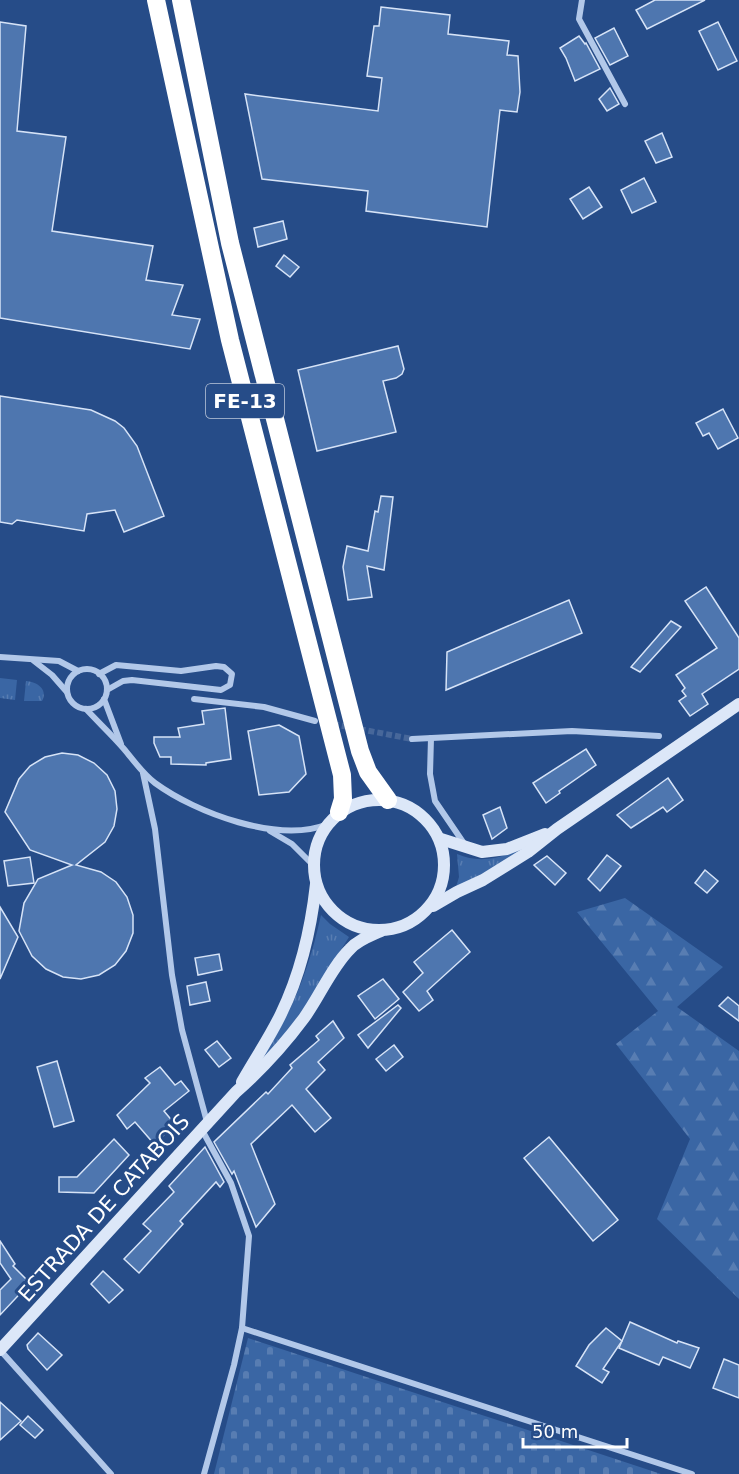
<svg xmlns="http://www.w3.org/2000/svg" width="739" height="1474" viewBox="0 0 739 1474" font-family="'DejaVu Sans',sans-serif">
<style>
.grass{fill:url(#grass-tufts)}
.forest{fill:url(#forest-firs)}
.cemetery{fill:url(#cemetery-stones)}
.building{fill:#4e76af;stroke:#d6e3f7;stroke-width:1.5}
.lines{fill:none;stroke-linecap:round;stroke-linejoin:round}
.street-tunnel{stroke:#47679a;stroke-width:6;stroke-dasharray:6 3;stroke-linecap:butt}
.street{stroke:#b2c8e9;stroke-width:6}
.secondary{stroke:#dce7f8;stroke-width:12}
.highway{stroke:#fff;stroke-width:18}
.labels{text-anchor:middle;stroke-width:6;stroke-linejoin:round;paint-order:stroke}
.shield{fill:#264c88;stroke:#bec9db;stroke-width:1.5}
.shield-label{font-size:20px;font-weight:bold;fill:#fff}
.street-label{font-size:21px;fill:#fff;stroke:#264c88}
</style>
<defs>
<pattern id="grass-tufts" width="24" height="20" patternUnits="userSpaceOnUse" patternTransform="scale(1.5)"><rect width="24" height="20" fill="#3a66a4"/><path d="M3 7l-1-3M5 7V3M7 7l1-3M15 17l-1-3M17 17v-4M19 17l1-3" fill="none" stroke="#587db2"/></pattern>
<pattern id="forest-firs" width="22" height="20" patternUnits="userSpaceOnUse" patternTransform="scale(1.5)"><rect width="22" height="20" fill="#3a66a4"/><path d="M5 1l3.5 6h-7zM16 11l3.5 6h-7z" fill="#587db2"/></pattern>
<pattern id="cemetery-stones" width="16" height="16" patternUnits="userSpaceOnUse" patternTransform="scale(1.5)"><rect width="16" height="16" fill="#3a66a4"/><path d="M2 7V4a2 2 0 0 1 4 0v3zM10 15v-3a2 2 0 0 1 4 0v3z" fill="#587db2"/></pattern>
</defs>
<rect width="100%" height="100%" fill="#264c88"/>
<!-- grass -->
<g class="grass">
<polygon points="0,678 17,680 15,700 0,698"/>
<path d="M26,681C38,682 48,690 42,701H24Z"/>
<path d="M523,848L501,864L456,887L459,877L457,854C480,864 501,858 523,848Z"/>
<path d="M321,915L330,924L349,937L307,1004L286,1032L261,1060C292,1013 309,970 321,915Z"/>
</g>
<!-- forest -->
<polygon class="forest" points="625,898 723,967 677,1007 739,1051 739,1299 657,1219 690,1139 616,1044 658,1011 577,912"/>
<!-- cemetery -->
<polygon class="cemetery" points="248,1338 661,1474 214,1474"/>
<!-- building -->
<g class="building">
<polygon points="655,0 705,0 647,29 636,10"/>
<polygon points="381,7 450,15 448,34 509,41 507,55 518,56 520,92 517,112 500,110 487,227 366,211 368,191 262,179 245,94 378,111 382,78 367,76 374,26 379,26"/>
<polygon points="0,22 26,26 17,131 66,137 52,231 153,246 146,280 183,285 172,315 200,319 190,349 0,318"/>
<polygon points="718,22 737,61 718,70 699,31"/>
<polygon points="614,28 628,56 610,65 595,38"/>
<polygon points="579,36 585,44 586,43 600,69 575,81 566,58 560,48"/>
<polygon points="610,88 619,104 607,111 599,99"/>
<polygon points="662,133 672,157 656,163 645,141"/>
<polygon points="644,178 656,202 632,213 621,190"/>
<polygon points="589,187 602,207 583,219 570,199"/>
<polygon points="283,221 287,239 258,247 254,228"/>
<polygon points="284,255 299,267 290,277 276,266"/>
<polygon points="398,346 404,369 402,374 396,378 383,381 396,432 317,451 298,370"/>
<polygon points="0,396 91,410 115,421 124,428 137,446 164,516 124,532 115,510 87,514 84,531 17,520 12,524 0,522"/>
<polygon points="723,409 738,438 718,449 709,433 703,436 696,423"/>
<polygon points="381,496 393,497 384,570 367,566 372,597 348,600 343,567 347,546 368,551 375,511 378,512"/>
<polygon points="706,587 739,638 739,669 702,694 708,704 690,716 679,701 686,696 682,691 685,688 676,675 717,648 685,601"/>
<polygon points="569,600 582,633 446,690 447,652"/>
<polygon points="671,621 681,627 640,672 631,667"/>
<polygon points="225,708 231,759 206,763 206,765 171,764 171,757 160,757 154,743 154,737 180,737 178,728 204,724 202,711"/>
<polygon points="279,725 299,736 306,774 289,792 259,795 248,731"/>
<polygon points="586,749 596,765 559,791 560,793 546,803 533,783"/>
<polygon points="62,753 78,755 94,763 107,775 115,791 117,809 114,826 105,842 76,865 101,872 116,882 127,897 133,915 133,933 126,951 115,965 99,975 81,979 63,977 46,969 32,956 19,931 24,903 38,879 72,865 30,850 5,812 19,779 30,766 45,757"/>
<polygon points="668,778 683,800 667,812 663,807 631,828 617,815"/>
<polygon points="500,807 507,828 492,839 483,815"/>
<polygon points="607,855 621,866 600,891 588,879"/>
<polygon points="547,856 566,873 555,885 534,865"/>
<polygon points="30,857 34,883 8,886 4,861"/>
<polygon points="705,870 718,881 707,893 695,883"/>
<polygon points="0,907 18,937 0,979"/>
<polygon points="452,930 470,952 427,991 433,1000 419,1011 403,992 423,973 414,962"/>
<polygon points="219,954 222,970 198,975 195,958"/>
<polygon points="383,979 399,999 375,1019 358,996"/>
<polygon points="206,982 210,1001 190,1005 187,986"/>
<polygon points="728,997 739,1006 739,1021 719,1006"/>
<polygon points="398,1005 401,1008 368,1048 358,1035"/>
<polygon points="333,1021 344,1038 318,1062 325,1070 306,1089 331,1118 315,1132 292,1105 251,1144 275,1204 256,1227 234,1171 232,1174 214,1142 266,1092 268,1094 292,1068 290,1065 319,1040 316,1036"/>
<polygon points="217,1041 231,1058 219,1067 205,1050"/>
<polygon points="394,1045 403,1057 386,1071 376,1059"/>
<polygon points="57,1061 74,1121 54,1127 37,1067"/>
<polygon points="160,1067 175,1085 181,1081 189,1091 164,1111 174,1123 155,1145 135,1122 127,1129 117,1115 150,1083 145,1078"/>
<polygon points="549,1137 618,1220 593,1241 524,1158"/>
<polygon points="114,1139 129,1155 94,1193 59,1192 59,1177 77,1177"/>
<polygon points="205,1147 224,1182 220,1187 216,1182 180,1221 183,1224 139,1273 124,1259 151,1231 143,1224 174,1192 169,1186"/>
<polygon points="0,1241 15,1264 13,1266 30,1283 0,1315 0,1290 11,1279 0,1263"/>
<polygon points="103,1271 123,1290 109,1303 91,1284"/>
<polygon points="630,1322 677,1343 678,1341 699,1348 690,1368 663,1357 659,1365 619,1348"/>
<polygon points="606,1328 622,1341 603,1369 609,1372 602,1383 576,1366 589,1345"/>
<polygon points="38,1333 62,1355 47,1370 28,1349 27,1345"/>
<polygon points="724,1359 739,1365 739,1398 713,1388"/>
<polygon points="0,1402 21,1421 0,1440"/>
<polygon points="28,1416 43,1430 35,1438 20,1425"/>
</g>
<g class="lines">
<!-- street-tunnel -->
<polyline class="street-tunnel" points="333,724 412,739"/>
<!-- street -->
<g class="street">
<polyline points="582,0 579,19 625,104"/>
<polyline points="0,657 59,661 78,671"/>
<polyline points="34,661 52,675 66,691"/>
<circle cx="87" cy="689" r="20"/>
<polyline points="99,674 116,665 181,671 216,666 224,667 232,674 230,685 221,690 132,680 123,681 107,690"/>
<polyline points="104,699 121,744"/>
<polyline points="194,699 264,707 315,721"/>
<path d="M86,709C99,723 112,735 124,749C134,761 143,774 155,783C196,813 279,844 328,824"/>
<polyline points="431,738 430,774 435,801 465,845"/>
<polyline points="412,739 572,731 659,736"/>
<polyline points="143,773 155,829 172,975 182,1030 207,1122"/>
<polyline points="270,831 292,844 312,864"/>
<polyline points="202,1130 231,1183 249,1236 242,1328 234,1365 204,1474"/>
<polyline points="242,1328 692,1474"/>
<polyline points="0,1350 111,1474"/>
</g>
<!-- secondary -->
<g class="secondary">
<circle cx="379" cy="865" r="65"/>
<polyline points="441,839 482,852 507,849 545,834"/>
<polyline points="433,906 457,892 483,880 528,852 557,829 739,704"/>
<path d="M242,1082C255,1059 270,1037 281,1014C301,973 311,929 316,884"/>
<path d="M0,1350L236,1092C261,1070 284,1045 304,1018C320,996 331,968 350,949C358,940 370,936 381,931"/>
</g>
<!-- highway -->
<g class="highway">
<polyline points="156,0 230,340 342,775 343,799 339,812"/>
<polyline points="181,0 230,243 360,751 368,772 388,800"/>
</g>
</g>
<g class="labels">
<!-- shield labels -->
<rect class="shield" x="206" y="384" width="78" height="34" rx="4.5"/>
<g class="shield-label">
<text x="245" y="408">FE-13</text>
</g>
<!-- street labels -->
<g class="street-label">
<text transform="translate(104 1208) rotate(-48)" y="7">ESTRADA DE CATABOIS</text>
</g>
</g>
<!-- scale -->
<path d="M523 1438v9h104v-9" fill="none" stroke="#ffffff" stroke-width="3"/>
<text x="532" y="1438" font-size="18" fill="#ffffff" stroke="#264c88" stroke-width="4.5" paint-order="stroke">50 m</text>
</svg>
